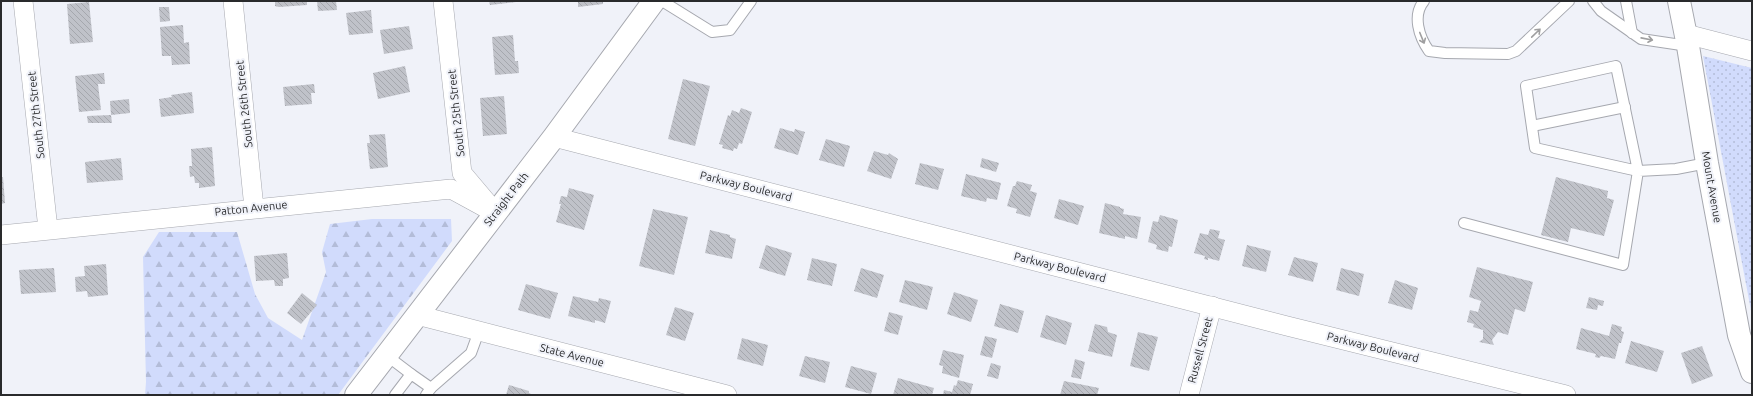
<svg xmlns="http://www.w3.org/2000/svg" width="1753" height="396" viewBox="0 0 1753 396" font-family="Ubuntu,sans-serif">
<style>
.forest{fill:url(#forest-firs)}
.park{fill:url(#park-dots)}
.building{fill:url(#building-back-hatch)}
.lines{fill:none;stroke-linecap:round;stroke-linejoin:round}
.lane-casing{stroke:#a6a8af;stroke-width:12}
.street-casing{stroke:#a6a8af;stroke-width:20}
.secondary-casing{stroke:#a6a8af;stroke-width:24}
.lane{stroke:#fff;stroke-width:10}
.street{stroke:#fff;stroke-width:19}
.secondary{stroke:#fff;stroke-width:22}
.oneway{stroke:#9f9fa0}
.labels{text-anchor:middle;stroke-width:4;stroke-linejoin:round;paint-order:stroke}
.street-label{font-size:11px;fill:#292a2c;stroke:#f0f2f9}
</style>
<defs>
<pattern id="forest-firs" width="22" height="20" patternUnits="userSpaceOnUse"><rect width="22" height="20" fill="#d1dbfc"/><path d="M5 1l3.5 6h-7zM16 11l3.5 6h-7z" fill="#b3bcd8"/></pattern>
<pattern id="park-dots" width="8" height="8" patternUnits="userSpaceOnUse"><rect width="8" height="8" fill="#d1dbfc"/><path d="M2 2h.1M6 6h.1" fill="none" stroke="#b3bcd8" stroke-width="1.8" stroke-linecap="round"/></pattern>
<pattern id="building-back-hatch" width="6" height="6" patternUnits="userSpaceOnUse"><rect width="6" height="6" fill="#c0c2c9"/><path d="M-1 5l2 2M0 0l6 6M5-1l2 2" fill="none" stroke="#a5a7ad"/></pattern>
</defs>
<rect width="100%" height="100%" fill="#f0f2f9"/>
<!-- forest -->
<polygon class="forest" points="372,219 451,219 452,241 338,395 145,395 146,382 143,257 159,232 237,232 255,294 268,318 302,340 326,272 322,252 330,224"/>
<!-- park -->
<polygon class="park" points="1703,56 1752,68 1752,316"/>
<!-- building -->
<g class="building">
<polygon points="275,1 307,1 307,5 279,7 275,6"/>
<polygon points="317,1 336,1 337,10 318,11"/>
<polygon points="489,1 516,1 516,2 490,5"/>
<polygon points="578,1 603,1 603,4 578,7"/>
<polygon points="89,2 93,42 70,44 67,4"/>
<polygon points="159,7 169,7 170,21 160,22"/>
<polygon points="371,10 373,33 349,35 346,13"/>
<polygon points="183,25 184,43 189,42 190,64 172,65 171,56 162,56 160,27"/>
<polygon points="409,26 413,49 384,54 380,30"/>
<polygon points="513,35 515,61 518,61 519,73 495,75 492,37"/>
<polygon points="405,66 410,92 378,99 373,73"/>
<polygon points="104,73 105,84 98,84 101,110 79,112 75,76"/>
<polygon points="683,79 710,86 695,146 668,139"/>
<polygon points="314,84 315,93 311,93 312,104 285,106 283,87"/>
<polygon points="192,92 194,113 161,117 159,99 172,97 171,95"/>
<polygon points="504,96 507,134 483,136 480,98"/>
<polygon points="129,99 130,113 111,115 110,101"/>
<polygon points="741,108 752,112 742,144 739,143 737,149 734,148 733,151 722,148 723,145 719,144 728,115 730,116 732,110 739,113"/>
<polygon points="111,115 112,123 88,123 87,116"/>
<polygon points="780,128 794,132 795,129 805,132 798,155 774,148"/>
<polygon points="385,134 388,167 370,169 367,143 370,143 369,135"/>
<polygon points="826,139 850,146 844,167 819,160"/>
<polygon points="212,147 215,186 199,188 199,183 195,183 194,176 190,177 189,166 192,166 191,149"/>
<polygon points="874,151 888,155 889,153 898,159 891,179 867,171"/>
<polygon points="121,158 123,180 87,183 85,162"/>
<polygon points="982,158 999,163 996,172 980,167"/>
<polygon points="920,163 944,169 938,190 915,184"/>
<polygon points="966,174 1001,183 997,200 987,198 986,202 961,196"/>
<polygon points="1,177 3,177 5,203 1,204"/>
<polygon points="1556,177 1608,191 1607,198 1614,200 1604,236 1571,228 1568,242 1541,235"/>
<polygon points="1017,181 1032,185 1030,191 1037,193 1030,217 1016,213 1017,209 1007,206 1013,186 1015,186"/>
<polygon points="569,188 594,195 584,230 556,222 561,204 559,204 561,196 567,197"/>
<polygon points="1059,199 1084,206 1078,225 1054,218"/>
<polygon points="1105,203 1120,207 1120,208 1124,209 1123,214 1141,217 1137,239 1125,236 1125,239 1099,233"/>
<polygon points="653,209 688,217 674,275 639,266"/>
<polygon points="1160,215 1178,220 1172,247 1169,246 1168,252 1156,249 1157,245 1148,242 1153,221 1158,222"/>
<polygon points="1210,229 1220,231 1218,238 1225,240 1219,261 1208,258 1208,260 1204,259 1205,256 1194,253 1200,233 1208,235"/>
<polygon points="710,230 730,235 730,237 736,239 732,259 705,253"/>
<polygon points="766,245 792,253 785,276 759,268"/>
<polygon points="1247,245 1271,251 1266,272 1242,266"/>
<polygon points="287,253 289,278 283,279 283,286 275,286 274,280 256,281 254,256"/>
<polygon points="1294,257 1318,263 1313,282 1288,275"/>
<polygon points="812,258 837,264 832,286 807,280"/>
<polygon points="106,264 108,295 88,297 87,291 76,292 75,277 85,276 84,266"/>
<polygon points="1477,267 1533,282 1525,312 1515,309 1508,335 1498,332 1492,340 1494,345 1479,342 1483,339 1483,330 1473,327 1474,324 1467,322 1470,310 1478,312 1481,301 1469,297"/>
<polygon points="54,268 56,292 21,294 19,270"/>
<polygon points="861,268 884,275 877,298 854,291"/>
<polygon points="1341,268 1364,274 1359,296 1336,290"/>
<polygon points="905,280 933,287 927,310 899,302"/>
<polygon points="1395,280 1418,288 1412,310 1388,303"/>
<polygon points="526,284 558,293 550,319 518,310"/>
<polygon points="954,292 978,300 971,322 947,314"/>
<polygon points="302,293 317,305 301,324 287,313"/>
<polygon points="573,296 598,302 599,298 611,301 605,323 595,320 595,323 568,316"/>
<polygon points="1589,297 1604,301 1603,306 1598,305 1597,310 1586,308"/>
<polygon points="1000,304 1024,311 1018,333 994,326"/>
<polygon points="675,307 694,313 685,341 666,335"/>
<polygon points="889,312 903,316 898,335 884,331"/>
<polygon points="1046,315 1072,323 1066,345 1040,337"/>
<polygon points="1095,324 1107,327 1108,332 1117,335 1112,357 1088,351"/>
<polygon points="1612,324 1622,327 1621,331 1624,332 1621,343 1619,343 1615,359 1601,356 1599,358 1595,357 1596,354 1576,349 1581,328 1609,336"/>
<polygon points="1138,332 1158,337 1149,371 1130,366"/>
<polygon points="985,336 997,339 992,358 980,355"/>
<polygon points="742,338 768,345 763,366 737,359"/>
<polygon points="1631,341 1664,351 1657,372 1625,363"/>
<polygon points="1702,346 1713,376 1692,384 1681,353"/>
<polygon points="943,350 964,355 959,378 942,373 943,366 939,365"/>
<polygon points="805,356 830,362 825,383 799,376"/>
<polygon points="1075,359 1085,362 1081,379 1071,377"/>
<polygon points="991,363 1001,366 998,379 987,376"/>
<polygon points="851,366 877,373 871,394 845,387"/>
<polygon points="898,378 934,388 932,395 893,395"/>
<polygon points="958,380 973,384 970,395 943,395 944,390 952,392 954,385 956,386"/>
<polygon points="1064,381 1099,388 1097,395 1060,395"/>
<polygon points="509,385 529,391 529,393 533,395 506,395"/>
</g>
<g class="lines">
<defs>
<g id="lane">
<polyline points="662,1 712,32 730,30 751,1"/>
<path d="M1424,1C1412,15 1419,37 1429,51L1445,53L1508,54L1516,51L1569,1"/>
<polyline points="1593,1 1601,11 1641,39 1688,46"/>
<polyline points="1626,1 1632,33"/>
<polygon points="1616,66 1638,171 1535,148 1526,86"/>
<polyline points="1532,126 1625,107"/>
<polyline points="1464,223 1623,265 1638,171 1676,169 1707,163"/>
<polyline points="386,355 411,374"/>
<polyline points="431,388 471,353 479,331"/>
<polyline points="395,395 411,374 431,388 426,395"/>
</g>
<g id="street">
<polyline points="23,1 48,229"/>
<polyline points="233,1 254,208"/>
<polyline points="443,1 462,173 489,205"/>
<polyline points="1686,34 1752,51"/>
<polyline points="554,137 1287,326 1566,395"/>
<polyline points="1,235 451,189 495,213"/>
<polyline points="417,315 727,395"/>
<polyline points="1189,395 1212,306"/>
</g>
<g id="secondary">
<polyline points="1679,1 1688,46 1707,163 1739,335 1752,372"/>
<polyline points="356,395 554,137 654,1"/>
</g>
</defs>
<!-- lane casing -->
<use href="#lane" class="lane-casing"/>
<!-- street casing -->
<use href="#street" class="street-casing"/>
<!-- secondary casing -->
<use href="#secondary" class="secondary-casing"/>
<!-- lane -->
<use href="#lane" class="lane"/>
<!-- street -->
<use href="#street" class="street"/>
<!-- secondary -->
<use href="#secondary" class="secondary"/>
</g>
<!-- one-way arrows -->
<defs><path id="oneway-shaft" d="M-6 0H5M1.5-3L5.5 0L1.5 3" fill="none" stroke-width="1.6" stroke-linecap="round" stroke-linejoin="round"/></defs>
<g class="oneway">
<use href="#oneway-shaft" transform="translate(1536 33) rotate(-44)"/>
<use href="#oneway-shaft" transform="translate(1422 38) rotate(68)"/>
<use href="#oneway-shaft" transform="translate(1647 39) rotate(11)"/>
</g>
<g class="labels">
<!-- street labels -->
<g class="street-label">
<text transform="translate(244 104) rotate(-96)" y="4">South 26th Street</text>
<text transform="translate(456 113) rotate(-96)" y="4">South 25th Street</text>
<text transform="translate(36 115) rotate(-96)" y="4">South 27th Street</text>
<text transform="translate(746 186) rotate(14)" y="4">Parkway Boulevard</text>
<text transform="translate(1712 187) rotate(80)" y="4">Mount Avenue</text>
<text transform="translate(506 199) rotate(-52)" y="4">Straight Path</text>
<text transform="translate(251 208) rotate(-6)" y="4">Patton Avenue</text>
<text transform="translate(1060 267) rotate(14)" y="4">Parkway Boulevard</text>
<text transform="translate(1373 347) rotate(14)" y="4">Parkway Boulevard</text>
<text transform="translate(1200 350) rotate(-75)" y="4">Russell Street</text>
<text transform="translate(572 355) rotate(14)" y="4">State Avenue</text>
</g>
</g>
<!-- border -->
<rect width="1753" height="396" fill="none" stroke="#292a2c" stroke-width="4"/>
</svg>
